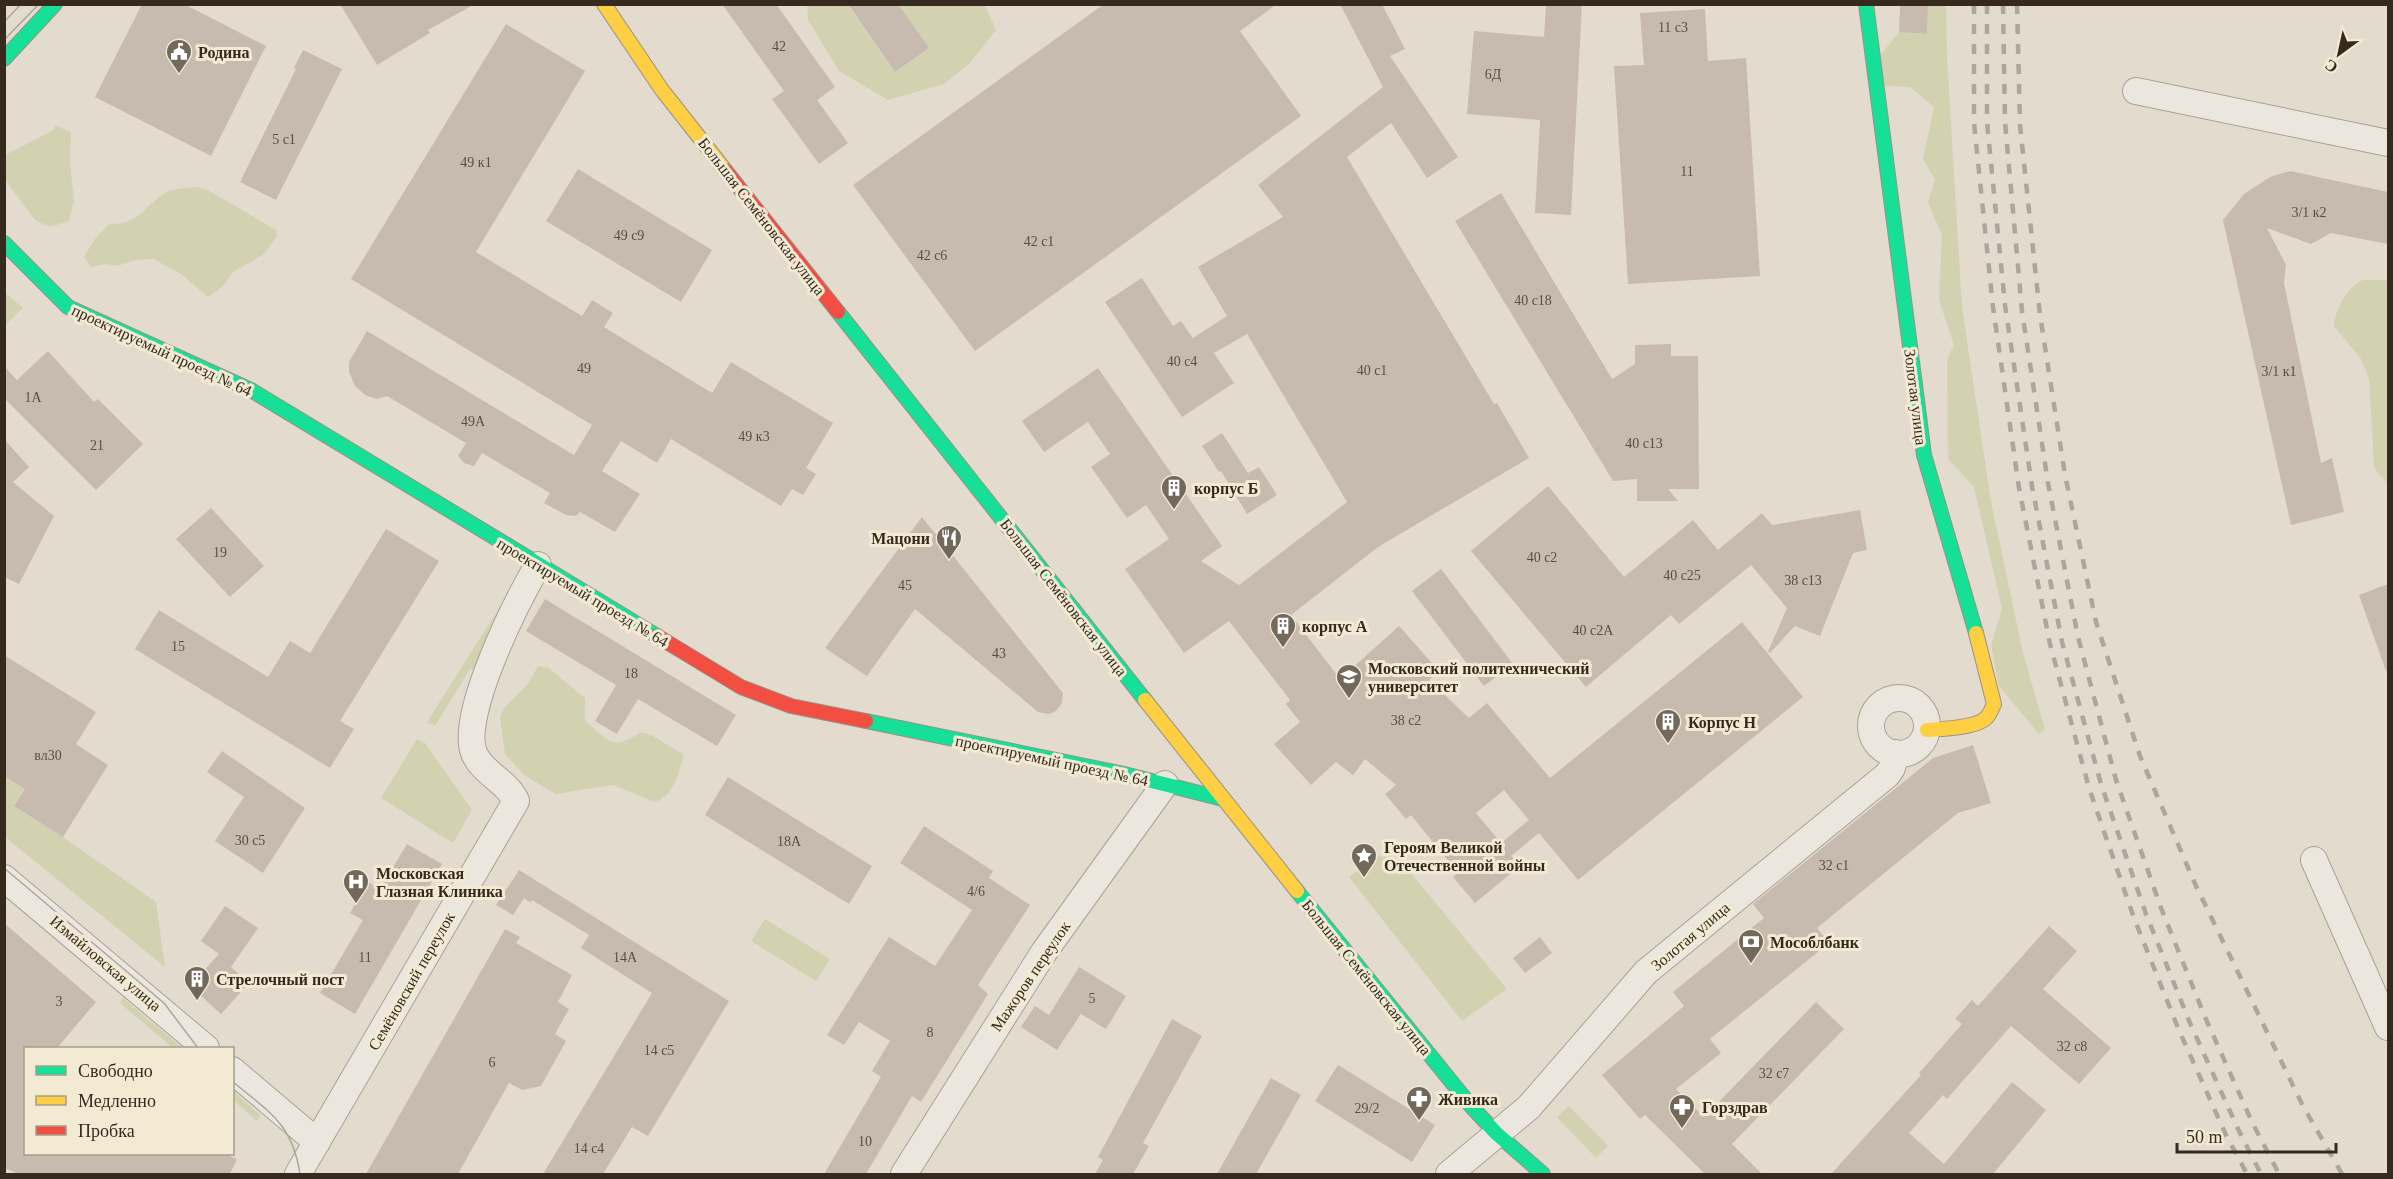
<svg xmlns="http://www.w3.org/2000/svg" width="2393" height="1179" viewBox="0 0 2393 1179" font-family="Georgia,serif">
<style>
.green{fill:#d2d2b1}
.building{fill:#c7bbaf;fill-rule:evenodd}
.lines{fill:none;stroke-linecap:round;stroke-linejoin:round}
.street-casing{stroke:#a8a196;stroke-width:28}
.fast-casing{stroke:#989186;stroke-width:16}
.slow-casing{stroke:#989186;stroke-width:16}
.jam-casing{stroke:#989186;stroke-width:16}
.street{stroke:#ece7de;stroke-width:26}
.fast{stroke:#16e098;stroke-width:14}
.slow{stroke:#ffcf43;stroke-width:14}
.jam{stroke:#f24e42;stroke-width:14}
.tram{stroke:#aba69e;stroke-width:1.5}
.rail{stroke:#aba69e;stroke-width:4.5;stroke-dasharray:10 10;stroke-linecap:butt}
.labels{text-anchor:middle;stroke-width:6;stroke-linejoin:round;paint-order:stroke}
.number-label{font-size:14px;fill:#5a4e43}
.poi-label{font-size:16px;font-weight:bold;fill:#362a1f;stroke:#f3ead4;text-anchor:start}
.street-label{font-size:16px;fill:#362a1f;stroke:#f3ead4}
</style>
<rect width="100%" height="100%" fill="#e3dcce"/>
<!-- green -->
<g class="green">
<polygon points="807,5 855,5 850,8 895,72 929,48 898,5 985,5 996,30 970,63 944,84 888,100 839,71 808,20"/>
<polygon points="1928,5 1946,5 1947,56 1962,307 1991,502 2023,653 2045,730 2039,734 1999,686 1991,645 2002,609 1974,487 1948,459 1947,359 1954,345 1939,300 1942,235 1928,203 1935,180 1923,159 1934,107 1910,87 1885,86 1879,57 1899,32 1927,34"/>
<polygon points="55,125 71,133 70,163 74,201 69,221 50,227 35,220 5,180 5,155 54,130"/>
<path d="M197,187L208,190L269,226L276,230L277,236L264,254L233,272L223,286L208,297L181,274L154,259L136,260L117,266L106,264L91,267L84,257L94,240L109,224C140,224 142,208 165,193C173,188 187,188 197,187Z"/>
<path d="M2363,280H2388V480L2387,482L2379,475L2374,466L2369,379L2361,359L2334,326C2336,308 2346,288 2363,280Z"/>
<polygon points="4,292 23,308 5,326 4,326"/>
<polygon points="503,602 477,672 470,669 435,726 427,722"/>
<path d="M538,666L549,668L585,698V721C611,742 611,751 642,732L653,736L684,755C678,773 675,795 655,802L613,785L556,794L524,775L505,754L500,717L505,707L528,684Z"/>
<polygon points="417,739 425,743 472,810 453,843 381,798"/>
<polygon points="4,776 25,789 14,806 63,837 156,902 165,967 5,837"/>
<polygon points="1378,856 1394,858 1404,865 1507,989 1462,1021 1349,877"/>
<polygon points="765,919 830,959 816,981 751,941"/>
<polygon points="123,998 182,1048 173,1048 120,1003"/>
<polygon points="233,1091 261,1116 257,1121 233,1100"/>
<polygon points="1569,1106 1608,1146 1596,1158 1557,1117"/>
</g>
<!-- building -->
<g class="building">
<polygon points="142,4 184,4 266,46 211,156 95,97"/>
<polygon points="340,4 475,4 428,30 430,33 377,65"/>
<polygon points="722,4 776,4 835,87 817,100 848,143 819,164 772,99 784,91"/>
<polygon points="848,4 898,4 929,48 895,72"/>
<polygon points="1104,4 1277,4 1240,31 1301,116 975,351 853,185"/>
<path d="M1340,4H1382L1405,49L1390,56L1458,157L1427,178L1391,123L1347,157L1494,404L1497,403L1529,458L1378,547L1291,615L1340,679L1399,626L1439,671L1429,680L1469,718L1487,703L1550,778L1742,622L1803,697L1578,880L1539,833L1511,856L1520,866L1475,903L1453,877L1458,873L1411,815L1406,819L1385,794L1396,785L1365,759L1353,775L1336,762L1311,785L1274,744L1300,722L1286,704L1290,700L1229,621L1184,653L1125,569L1169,539L1146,505L1127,518L1091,467L1110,454L1088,422L1044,452L1022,421L1098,368L1222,546L1201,561L1239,585L1347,502L1247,334L1214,353L1234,383L1182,417L1105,302L1142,278L1173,326L1181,321L1193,338L1227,316L1198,267L1283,217L1258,185L1383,87ZM1504,790L1529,820L1501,843L1476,813Z"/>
<polygon points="1546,4 1582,4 1571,215 1535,213 1540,120 1467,114 1474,31 1544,37"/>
<polygon points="1900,4 1928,4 1927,34 1899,32"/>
<polygon points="1705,9 1708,61 1746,58 1760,276 1628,284 1614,66 1644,65 1640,13"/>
<polygon points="506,24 585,71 476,252 582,316 592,300 613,313 604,327 712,393 731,362 833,423 806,468 816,474 803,495 792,489 781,506 671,439 657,463 621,441 602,471 640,494 615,532 580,512 576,516 566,515 544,503 550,493 482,453 474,466 464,463 458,456 466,443 387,396 377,399 365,395 355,386 349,372 349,362 367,331 574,455 592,425 351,279"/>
<polygon points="303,50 342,69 276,200 240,182 296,69 294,68"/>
<polygon points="578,169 712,250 681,302 546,221"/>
<polygon points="2290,171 2388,192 2388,244 2331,233 2311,244 2267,228 2286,265 2284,283 2321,463 2332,458 2344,512 2291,525 2223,220 2244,194 2270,177"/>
<polygon points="1501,193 1612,379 1635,364 1635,345 1671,344 1671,356 1698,356 1699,489 1668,489 1678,501 1637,501 1637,479 1613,481 1455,221"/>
<polygon points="48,351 94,402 98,399 143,444 96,490 4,398 4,366 17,380"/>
<polygon points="1222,433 1248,473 1259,467 1277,495 1247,514 1221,471 1219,472 1202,446"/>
<polygon points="4,439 29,467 13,482 54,516 19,584 4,577"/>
<polygon points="1548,486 1624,577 1693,520 1718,550 1762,513 1772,525 1860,510 1867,550 1853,553 1820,636 1795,626 1770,653 1768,652 1787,608 1751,565 1679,624 1671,615 1586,687 1471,551"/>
<polygon points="211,508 264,566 230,597 176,539"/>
<polygon points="922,517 1063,693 1062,703 1056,711 1049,714 1038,712 915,609 867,676 825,648"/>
<polygon points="386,529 439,561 340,721 354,729 330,768 135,649 159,610 268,677 290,641 310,653"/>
<polygon points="1441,569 1513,664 1484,686 1412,591"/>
<polygon points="2388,584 2388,671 2386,671 2359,595"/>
<polygon points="545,599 736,715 717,746 638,699 617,734 595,721 616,685 526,631"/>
<polygon points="4,655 96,712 76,744 108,765 63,837 14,806 25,789 4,776"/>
<polygon points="1973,745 1991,803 1958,813 1817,928 1829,943 1710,1039 1721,1053 1676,1089 1704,1117 1816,1002 1844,1029 1732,1144 1762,1174 1705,1174 1645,1115 1640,1119 1602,1075 1684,1006 1673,992 1764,918 1753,904 1933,758"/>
<polygon points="222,751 305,808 263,873 215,841 244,797 207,772"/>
<polygon points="728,777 872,866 849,904 705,815"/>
<polygon points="924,826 993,871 989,878 1030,905 978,985 988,994 921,1102 912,1096 866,1174 824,1174 881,1077 872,1071 890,1041 859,1022 844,1045 827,1035 889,937 935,966 972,910 900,863"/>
<polygon points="407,844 442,864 355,1014 320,993 363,920 350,913 368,882 380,889"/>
<polygon points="519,870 729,1001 648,1136 632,1127 603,1174 543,1174 652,993 581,948 589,935 532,900 531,903 524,898 513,915 496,905"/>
<polygon points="225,906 258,928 231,967 249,983 221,1014 190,986 219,954 201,941"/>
<polygon points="4,923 96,1002 57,1048 26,1048 26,1154 224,1154 237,1159 230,1174 19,1174 4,1168"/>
<polygon points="2049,926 2077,951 2043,989 2111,1048 2079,1084 2011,1026 1947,1099 1943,1095 1909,1133 1944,1164 2012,1082 2046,1110 1993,1174 1831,1174 1921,1075 1919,1073 1962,1024 1955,1019 1972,1000 1978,1006"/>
<polygon points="505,929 520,937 516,943 572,975 558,1002 569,1009 555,1034 566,1041 541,1086 522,1090 509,1083 458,1174 366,1174"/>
<polygon points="1540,937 1552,953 1525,973 1513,958"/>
<polygon points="1079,967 1126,996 1106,1029 1081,1014 1057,1050 1021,1027 1035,1006 1049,1015"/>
<polygon points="1172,1019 1202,1036 1143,1143 1149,1146 1133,1174 1095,1174 1103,1160 1098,1157"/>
<polygon points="1338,1065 1435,1125 1412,1162 1315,1101"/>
<polygon points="1271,1078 1301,1095 1256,1174 1217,1174"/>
</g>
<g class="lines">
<defs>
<g id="street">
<polyline points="2136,91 2388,143"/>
<circle cx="1899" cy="726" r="28"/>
<polyline points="2314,860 2388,1027"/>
<polyline points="4,878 206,1048"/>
<polyline points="232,1070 317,1142"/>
<path d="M298,1174L516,801C508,782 482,773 474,753C459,715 517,601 538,565"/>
<polyline points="904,1174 1044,952 1165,784"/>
<polyline points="1449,1174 1529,1107 1646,972 1887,775 1892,768 1896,753"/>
</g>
<g id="fast">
<polyline points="1866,4 1924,455 1976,633"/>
<polyline points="4,59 55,4"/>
<polyline points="4,243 68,307 251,390 657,636"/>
<polyline points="838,312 1145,700"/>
<polyline points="866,721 1124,774 1223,799"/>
<polyline points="1297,891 1471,1106 1496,1133 1543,1174"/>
</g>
<g id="slow">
<polyline points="604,4 662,90 725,170"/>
<polyline points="1145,700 1297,891"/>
<path d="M1927,730C1941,729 1978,728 1987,717C1990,714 1992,708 1994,704L1976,633"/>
</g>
<g id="jam">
<polyline points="725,170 838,312"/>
<polyline points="657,636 741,687 791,706 866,721"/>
</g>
</defs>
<!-- street casing -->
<use href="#street" class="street-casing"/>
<!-- fast casing -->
<use href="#fast" class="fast-casing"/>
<!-- slow casing -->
<use href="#slow" class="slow-casing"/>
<!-- jam casing -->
<use href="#jam" class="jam-casing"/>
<!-- street -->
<use href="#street" class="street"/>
<!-- fast -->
<use href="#fast" class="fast"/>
<!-- slow -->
<use href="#slow" class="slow"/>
<!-- jam -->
<use href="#jam" class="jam"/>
<!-- tram -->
<g class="tram">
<polyline points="4,22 21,4"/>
<polyline points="4,40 39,4"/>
<polyline points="4,868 164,1003 198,1048"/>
<path d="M232,1081C270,1113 292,1123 300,1174"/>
</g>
<!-- rail -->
<g class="rail">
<polyline points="1974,4 1974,123 1993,307 2019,488 2050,644 2089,788 2134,918 2178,1028 2226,1135 2247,1174"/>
<polyline points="1987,4 1987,122 2005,305 2032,486 2062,642 2101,784 2146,914 2190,1023 2238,1129 2261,1174"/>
<polyline points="2003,4 2005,122 2022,311 2048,483 2078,637 2116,780 2161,908 2205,1017 2252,1122 2279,1174"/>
<polyline points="2017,4 2020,125 2040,315 2065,475 2096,622 2140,756 2196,886 2303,1106 2342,1174"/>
</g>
</g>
<!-- icons -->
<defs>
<symbol id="civic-pin" viewBox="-11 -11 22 30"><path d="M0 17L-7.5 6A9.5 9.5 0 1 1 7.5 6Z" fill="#73685c" stroke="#f3ead4"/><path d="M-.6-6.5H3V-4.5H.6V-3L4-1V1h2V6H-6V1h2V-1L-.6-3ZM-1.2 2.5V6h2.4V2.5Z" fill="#fff"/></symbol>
<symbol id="building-pin" viewBox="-11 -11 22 30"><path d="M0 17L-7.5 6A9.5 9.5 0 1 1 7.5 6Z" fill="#73685c" stroke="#f3ead4"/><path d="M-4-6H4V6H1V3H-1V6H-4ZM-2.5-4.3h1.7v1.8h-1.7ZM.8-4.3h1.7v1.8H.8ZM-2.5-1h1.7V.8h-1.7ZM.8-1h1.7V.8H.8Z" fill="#fff"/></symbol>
<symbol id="restaurant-pin" viewBox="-11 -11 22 30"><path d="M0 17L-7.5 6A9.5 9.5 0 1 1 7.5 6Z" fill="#73685c" stroke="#f3ead4"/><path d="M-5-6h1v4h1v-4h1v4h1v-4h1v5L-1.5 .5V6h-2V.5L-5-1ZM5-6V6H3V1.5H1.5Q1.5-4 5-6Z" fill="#fff"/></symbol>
<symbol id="university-pin" viewBox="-11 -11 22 30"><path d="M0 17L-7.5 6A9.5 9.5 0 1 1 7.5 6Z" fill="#73685c" stroke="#f3ead4"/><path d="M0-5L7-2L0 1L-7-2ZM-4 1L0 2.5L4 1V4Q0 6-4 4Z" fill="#fff"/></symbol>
<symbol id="sight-pin" viewBox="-11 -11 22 30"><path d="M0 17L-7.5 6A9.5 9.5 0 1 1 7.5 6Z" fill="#73685c" stroke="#f3ead4"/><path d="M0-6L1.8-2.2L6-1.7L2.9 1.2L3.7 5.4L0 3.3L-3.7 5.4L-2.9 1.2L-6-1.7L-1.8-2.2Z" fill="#fff"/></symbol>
<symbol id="hospital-pin" viewBox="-11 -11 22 30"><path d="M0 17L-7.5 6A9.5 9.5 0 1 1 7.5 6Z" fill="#73685c" stroke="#f3ead4"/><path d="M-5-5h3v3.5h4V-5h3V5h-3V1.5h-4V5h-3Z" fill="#fff"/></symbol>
<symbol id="bank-pin" viewBox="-11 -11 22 30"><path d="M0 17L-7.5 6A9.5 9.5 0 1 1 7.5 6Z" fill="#73685c" stroke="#f3ead4"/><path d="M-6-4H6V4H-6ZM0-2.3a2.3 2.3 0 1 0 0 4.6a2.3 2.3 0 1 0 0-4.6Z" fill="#fff"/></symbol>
<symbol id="pharmacy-pin" viewBox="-11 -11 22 30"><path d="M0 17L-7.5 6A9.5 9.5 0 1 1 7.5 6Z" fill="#73685c" stroke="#f3ead4"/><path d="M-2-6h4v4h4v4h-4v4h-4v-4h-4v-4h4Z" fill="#fff"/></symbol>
</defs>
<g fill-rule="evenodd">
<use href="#civic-pin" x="164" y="37" width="30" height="40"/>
<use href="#building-pin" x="1159" y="473" width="30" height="40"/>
<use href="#restaurant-pin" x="934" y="523" width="30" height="40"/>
<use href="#building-pin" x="1268" y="611" width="30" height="40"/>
<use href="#university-pin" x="1334" y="662" width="30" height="40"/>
<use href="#building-pin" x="1653" y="707" width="30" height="40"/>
<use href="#sight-pin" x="1349" y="841" width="30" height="40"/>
<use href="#hospital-pin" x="341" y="867" width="30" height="40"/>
<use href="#bank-pin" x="1736" y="927" width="30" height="40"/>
<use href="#building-pin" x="182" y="964" width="30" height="40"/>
<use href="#pharmacy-pin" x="1404" y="1084" width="30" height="40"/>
<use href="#pharmacy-pin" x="1667" y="1092" width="30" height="40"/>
</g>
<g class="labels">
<!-- number labels -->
<g class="number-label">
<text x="1673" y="32">11 с3</text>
<text x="779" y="51">42</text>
<text x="1493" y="79">6Д</text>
<text x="284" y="144">5 с1</text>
<text x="476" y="167">49 к1</text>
<text x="1687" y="176">11</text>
<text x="2309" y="217">3/1 к2</text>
<text x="629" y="240">49 с9</text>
<text x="1039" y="246">42 с1</text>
<text x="932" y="260">42 с6</text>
<text x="1533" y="305">40 с18</text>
<text x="1182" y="366">40 с4</text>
<text x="584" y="373">49</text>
<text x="1372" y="375">40 с1</text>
<text x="2279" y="376">3/1 к1</text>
<text x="33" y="402">1А</text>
<text x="473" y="426">49А</text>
<text x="754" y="441">49 к3</text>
<text x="1644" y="448">40 с13</text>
<text x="97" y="450">21</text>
<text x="220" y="557">19</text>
<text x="1542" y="562">40 с2</text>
<text x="1682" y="580">40 с25</text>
<text x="1803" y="585">38 c13</text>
<text x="905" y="590">45</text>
<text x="1593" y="635">40 с2А</text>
<text x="178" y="651">15</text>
<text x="999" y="658">43</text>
<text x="631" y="678">18</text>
<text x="1406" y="725">38 c2</text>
<text x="48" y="760">вл30</text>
<text x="250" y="845">30 с5</text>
<text x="789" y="846">18А</text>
<text x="1834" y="870">32 с1</text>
<text x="976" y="896">4/6</text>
<text x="365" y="962">11</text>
<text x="625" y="962">14A</text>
<text x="1092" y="1003">5</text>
<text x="59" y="1006">3</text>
<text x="930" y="1037">8</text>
<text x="2072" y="1051">32 с8</text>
<text x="659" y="1055">14 с5</text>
<text x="492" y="1067">6</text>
<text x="1774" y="1078">32 c7</text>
<text x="1367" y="1113">29/2</text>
<text x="865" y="1146">10</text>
<text x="589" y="1153">14 с4</text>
</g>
<!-- poi labels -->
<g class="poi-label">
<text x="198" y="58">Родина</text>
<text x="1194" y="494">корпус Б</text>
<text x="930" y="544" text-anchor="end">Мацони</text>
<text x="1302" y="632">корпус А</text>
<text x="1368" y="674">Московский политехнический<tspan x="1368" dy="18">университет</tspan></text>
<text x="1688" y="728">Корпус Н</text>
<text x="1384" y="853">Героям Великой<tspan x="1384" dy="18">Отечественной войны</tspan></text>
<text x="376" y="879">Московская<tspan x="376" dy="18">Глазная Клиника</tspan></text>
<text x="1770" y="948">Мособлбанк</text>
<text x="216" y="985">Стрелочный пост</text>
<text x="1438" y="1105">Живика</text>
<text x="1702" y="1113">Горздрав</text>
</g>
<!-- street labels -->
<g class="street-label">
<text transform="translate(762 216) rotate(52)" y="6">Большая Семёновская улица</text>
<text transform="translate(162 350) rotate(25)" y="6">проектируемый проезд № 64</text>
<text transform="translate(1916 397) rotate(83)" y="6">Золотая улица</text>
<text transform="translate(583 592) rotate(31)" y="6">проектируемый проезд № 64</text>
<text transform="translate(1064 597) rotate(52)" y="6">Большая Семёновская улица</text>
<text transform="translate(1052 760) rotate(12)" y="6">проектируемый проезд № 64</text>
<text transform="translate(1690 936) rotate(-40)" y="6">Золотая улица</text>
<text transform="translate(106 963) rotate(40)" y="6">Измайловская улица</text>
<text transform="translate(1030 976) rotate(-56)" y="6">Мажоров переулок</text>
<text transform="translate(1367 977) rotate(51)" y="6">Большая Семёновская улица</text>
<text transform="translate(411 981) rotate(-60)" y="6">Семёновский переулок</text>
</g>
</g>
<!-- border -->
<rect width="2393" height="1179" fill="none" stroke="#362a1f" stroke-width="12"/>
<!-- legend -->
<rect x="24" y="1047" width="210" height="108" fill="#f3ead4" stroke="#a79d8c" stroke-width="1.5"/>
<rect x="36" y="1066" width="30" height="9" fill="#16e098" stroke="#a79d8c" stroke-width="1.5"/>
<text x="78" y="1077" font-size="18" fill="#362a1f">Свободно</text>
<rect x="36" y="1096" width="30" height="9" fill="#ffcf43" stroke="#a79d8c" stroke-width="1.5"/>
<text x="78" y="1107" font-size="18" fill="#362a1f">Медленно</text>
<rect x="36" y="1126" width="30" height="9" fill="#f24e42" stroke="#a79d8c" stroke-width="1.5"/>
<text x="78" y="1137" font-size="18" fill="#362a1f">Пробка</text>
<!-- north arrow -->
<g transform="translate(2339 54) rotate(213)" stroke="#f3ead4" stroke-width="4.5" paint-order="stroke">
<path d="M0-4.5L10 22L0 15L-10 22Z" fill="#362a1f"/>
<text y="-9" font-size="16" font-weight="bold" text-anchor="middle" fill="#362a1f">С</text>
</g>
<!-- scale -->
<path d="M2177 1143v9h159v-9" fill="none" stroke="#362a1f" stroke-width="3"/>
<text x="2186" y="1143" font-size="18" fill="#362a1f" stroke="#f3ead4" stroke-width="4.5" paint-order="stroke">50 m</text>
</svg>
